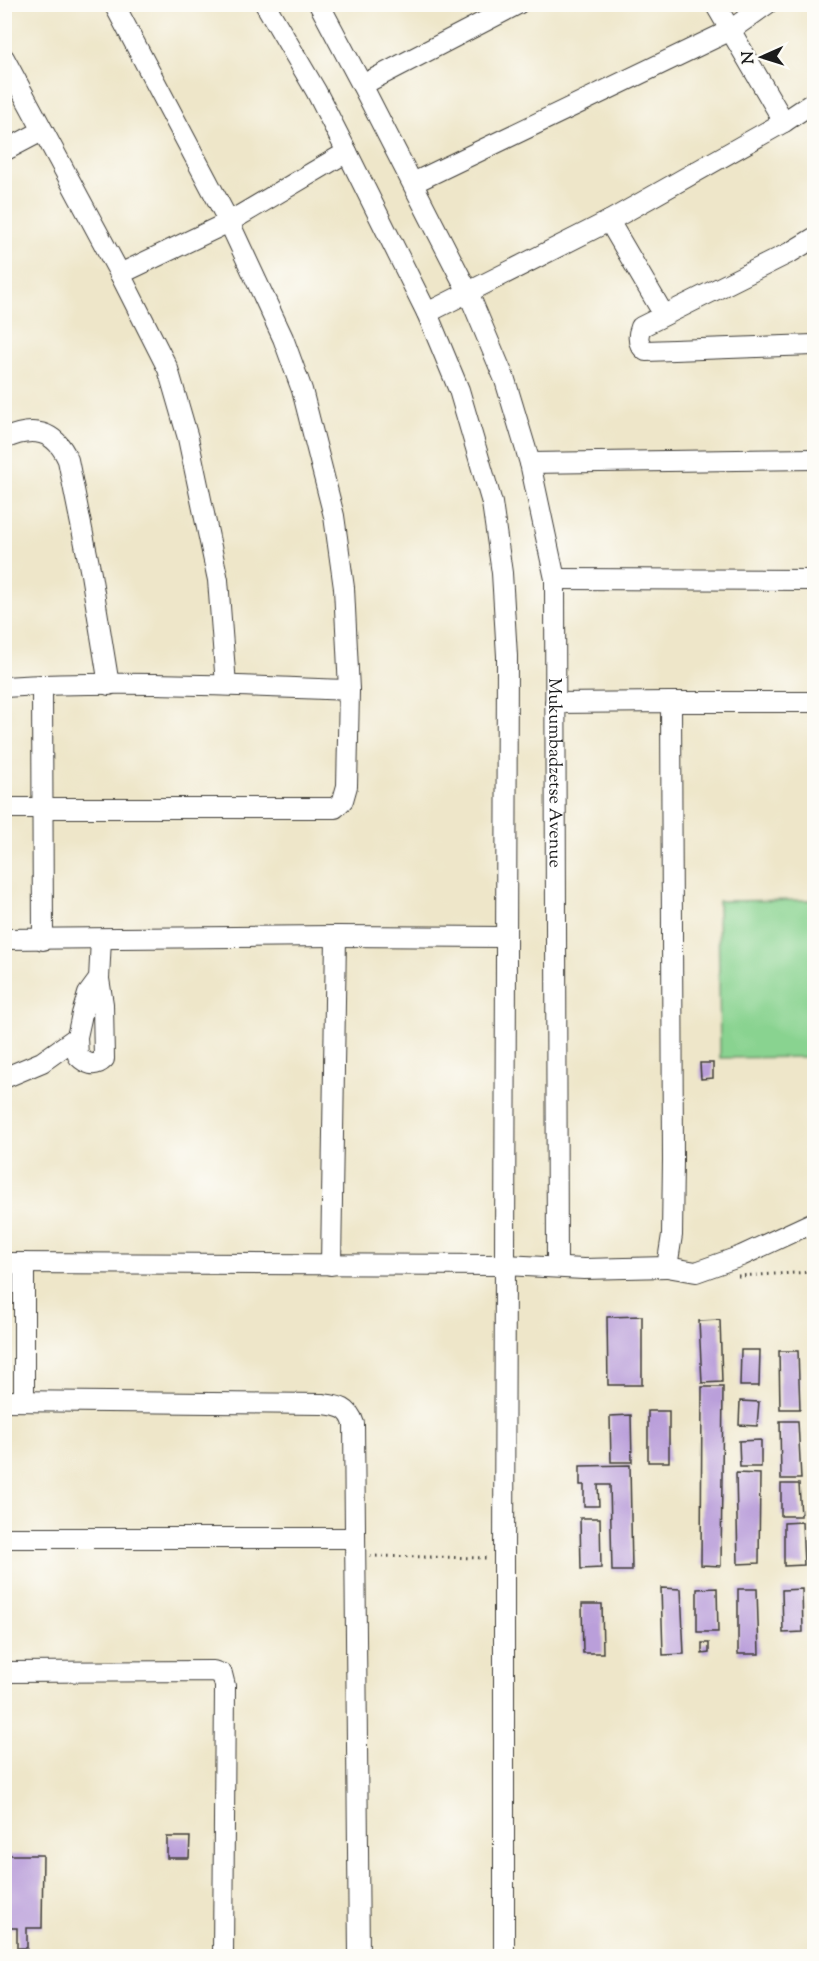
<svg xmlns="http://www.w3.org/2000/svg" width="819" height="1961" viewBox="0 0 819 1961" font-family="'Sorts Mill Goudy',serif">
<style>
.green{fill:#89d390;stroke:#527856;stroke-width:1.5}
.building{fill:#ba9fda}
.lines{fill:none;stroke-linecap:round;stroke-linejoin:round}
.minor-casing{stroke:#3c3a36;stroke-width:22}
.path{stroke:#3c3a36;stroke-width:3;stroke-dasharray:1.5 4.5;stroke-linecap:butt}
.minor{stroke:#fff;stroke-width:20}
.labels{text-anchor:middle;stroke-width:4.5;stroke-linejoin:round;paint-order:stroke}
.street-label{font-size:18px;fill:#1c1c1c;stroke:#fdfcf7}
</style>
<rect width="100%" height="100%" fill="#fdfcf7"/>
<filter id="ink" filterUnits="userSpaceOnUse"><feTurbulence type="fractalNoise" baseFrequency=".0167" numOctaves="2"/><feDisplacementMap in="SourceGraphic" scale="12" xChannelSelector="R" yChannelSelector="G"/><feConvolveMatrix kernelMatrix="1 2 1 2 8 2 1 2 1" color-interpolation-filters="sRGB"/></filter>
<filter id="wash" filterUnits="userSpaceOnUse"><feTurbulence type="fractalNoise" baseFrequency=".008" numOctaves="4" result="noise"/><feDisplacementMap in="SourceGraphic" scale="24" xChannelSelector="R" yChannelSelector="G"/><feGaussianBlur stdDeviation="1.35" result="paint"/><feColorMatrix in="noise" values="0 0 0 0 0 0 0 0 0 0 0 0 0 0 0 0 0 1.4 0 .05"/><feComposite in="paint" operator="in"/></filter>
<g filter="url(#wash)">
<rect width="100%" height="100%" fill="#eee6c9"/>
<!-- green -->
<polygon class="green" points="814,900 814,1057 720,1058 718,901"/>
<g id="blocks">
<!-- building -->
<g class="building">
<polygon points="700,1063 713,1063 713,1078 701,1079"/>
<polygon points="642,1316 642,1385 608,1385 607,1317"/>
<polygon points="720,1320 722,1382 702,1383 699,1321"/>
<polygon points="741,1350 760,1350 759,1386 740,1386"/>
<polygon points="779,1351 798,1351 800,1409 780,1409"/>
<polygon points="702,1387 723,1387 721,1566 701,1565"/>
<polygon points="740,1401 759,1402 757,1426 739,1425"/>
<rect x="648" y="1411" width="21" height="51"/>
<polygon points="631,1415 632,1462 611,1462 610,1416"/>
<polygon points="780,1421 798,1421 801,1479 781,1479"/>
<polygon points="761,1440 761,1467 740,1467 739,1441"/>
<polygon points="630,1465 632,1571 612,1571 610,1485 598,1485 599,1506 584,1506 584,1485 580,1485 580,1466"/>
<polygon points="736,1473 760,1474 759,1563 738,1564"/>
<polygon points="781,1484 799,1484 801,1516 781,1516"/>
<polygon points="580,1518 600,1518 601,1568 581,1569"/>
<polygon points="802,1522 804,1565 784,1566 784,1523"/>
<polygon points="661,1588 681,1589 684,1654 663,1655"/>
<polygon points="717,1588 718,1632 697,1632 697,1589"/>
<polygon points="738,1589 757,1589 759,1654 738,1654"/>
<polygon points="802,1589 803,1632 783,1633 782,1590"/>
<polygon points="582,1604 602,1604 603,1653 583,1653"/>
<polygon points="702,1643 709,1643 709,1653 702,1654"/>
<polygon points="167,1837 190,1837 189,1858 167,1858"/>
<polygon points="4,1855 43,1855 42,1928 27,1928 27,1948 17,1948 17,1928 4,1928"/>
</g>
</g>
</g>
<g filter="url(#ink)">
<use href="#blocks" fill-opacity="0" stroke="#3c3a36" stroke-width="1.5"/>
<g class="lines">
<defs>
<g id="minor">
<polyline points="265,4 316,91 347,152 427,313 459,390 492,503 502,573 507,656 504,1559 504,1956"/>
<path id="s1" d="M319,4L362,85L468,292L505,380L530,463L555,579L557,1267"/>
<polyline points="715,4 784,122"/>
<polyline points="4,58 120,274 168,369 188,438 218,580 226,685"/>
<polyline points="362,85 518,4"/>
<polyline points="4,151 42,131"/>
<polyline points="413,183 729,31 767,4"/>
<polyline points="609,221 664,315"/>
<path d="M814,238L791,252L641,327C637,337 637,344 646,351L814,345"/>
<polyline points="120,274 229,222 347,152"/>
<polyline points="427,313 609,221 784,122 814,102"/>
<path d="M4,439C33,426 55,430 68,460L91,574L109,685"/>
<polyline points="530,463 814,459"/>
<polyline points="555,579 814,580"/>
<polyline points="42,685 43,940"/>
<path d="M4,687C119,680 235,686 349,690"/>
<polyline points="671,702 814,702"/>
<polyline points="4,808 335,808 343,800 347,786 349,690 344,588 334,516 302,390 283,338 229,222 114,4"/>
<polyline points="4,939 336,936 505,937"/>
<path d="M99,979L88,994L82,1014L77,1037L78,1056C86,1064 95,1068 104,1059L103,1004L99,979L101,939"/>
<polyline points="4,1078 42,1062 77,1037"/>
<polyline points="4,1263 505,1265 584,1269 667,1267 672,1235 673,1160 671,702 555,703"/>
<polyline points="24,1263 24,1400"/>
<polyline points="331,1265 336,936"/>
<polyline points="667,1267 696,1272 741,1256 814,1222"/>
<path d="M4,1401L323,1404C339,1406 349,1407 354,1424L359,1956"/>
<polyline points="4,1538 354,1538"/>
<polyline points="4,1672 213,1671 222,1674 225,1686 223,1956"/>
</g>
</defs>
<!-- minor casing -->
<use href="#minor" class="minor-casing"/>
<!-- path -->
<g class="path">
<polyline points="738,1276 814,1272"/>
<polyline points="370,1556 487,1558"/>
</g>
<!-- minor -->
<use href="#minor" class="minor"/>
</g>
</g>
<g class="labels">
<!-- street labels -->
<g class="street-label">
<text dy="6" stroke="none"><textPath href="#s1" startOffset="819">Mukumbadzetse Avenue</textPath></text>
</g>
</g>
<!-- margin -->
<rect width="819" height="1961" fill="none" stroke="#fdfcf7" stroke-width="24"/>
<!-- north arrow -->
<g transform="translate(762 57) rotate(267)" stroke="#fdfcf7" stroke-width="4.5" paint-order="stroke">
<path d="M0-4.5L10 22L0 15L-10 22Z" fill="#1c1c1c"/>
<text y="-9" font-size="16" font-weight="bold" text-anchor="middle" fill="#1c1c1c">N</text>
</g>
</svg>
